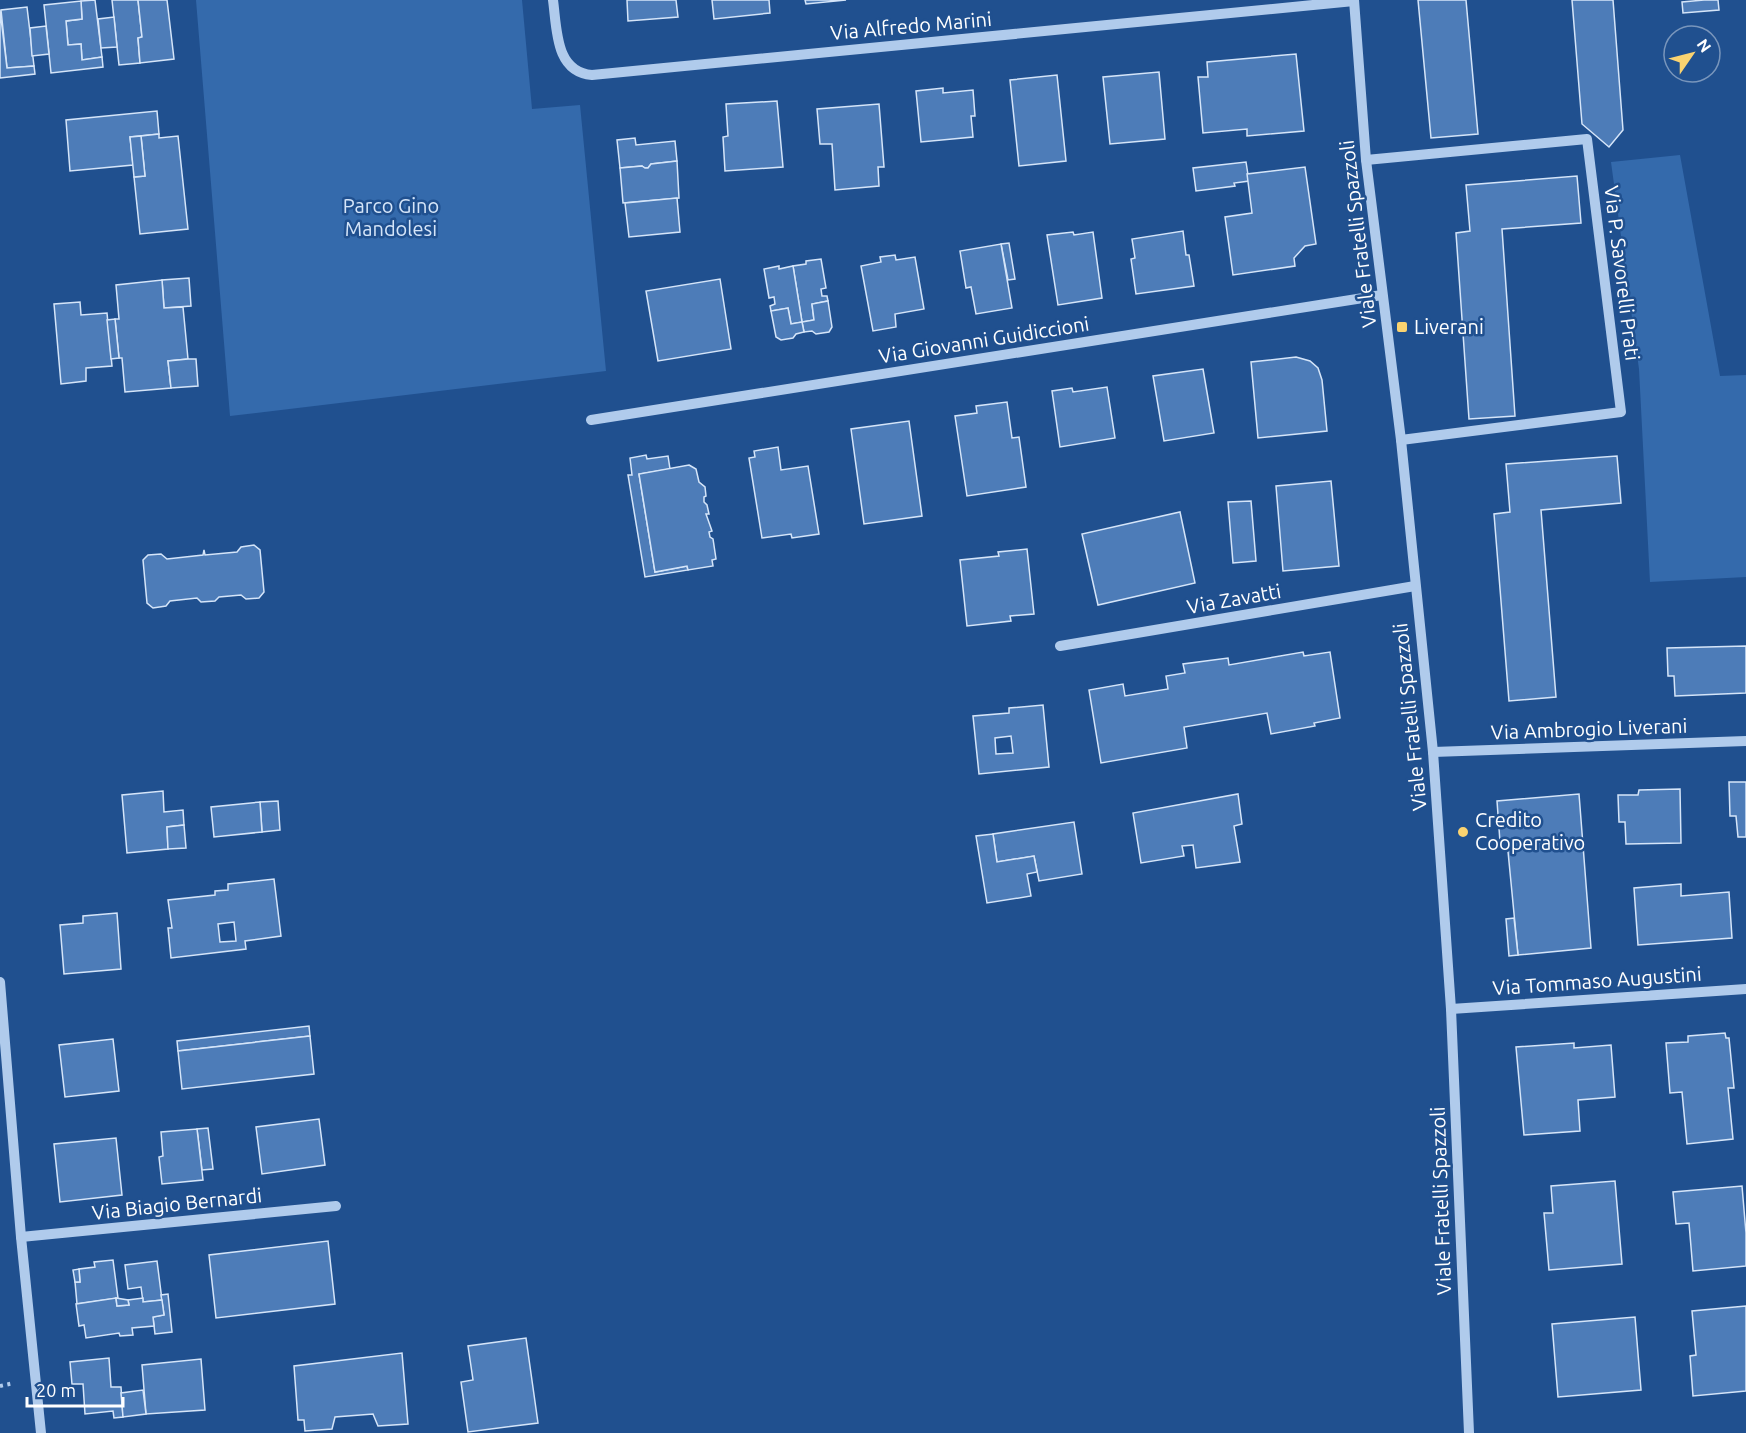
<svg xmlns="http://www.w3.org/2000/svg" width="1746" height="1433" viewBox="0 0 1746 1433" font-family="Ubuntu,sans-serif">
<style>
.green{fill:#346aac}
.building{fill:#4d7cb8;stroke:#d5e5f9;stroke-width:1.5;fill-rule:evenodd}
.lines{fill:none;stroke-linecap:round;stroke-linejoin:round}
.path{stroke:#b0cbec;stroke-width:4;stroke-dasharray:3 4.5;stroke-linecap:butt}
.minor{stroke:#b0cbec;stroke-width:10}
.poi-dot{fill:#fad370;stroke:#20508f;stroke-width:2}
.labels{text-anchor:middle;stroke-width:5;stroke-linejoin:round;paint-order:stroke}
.street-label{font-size:20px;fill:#fff;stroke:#20508f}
.park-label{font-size:20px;fill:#d5e5f9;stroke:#20508f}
.poi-label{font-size:20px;fill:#fff;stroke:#20508f;text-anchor:start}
</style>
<rect width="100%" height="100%" fill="#20508f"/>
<!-- green -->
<g class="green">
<polygon points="196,0 522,0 532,109 580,105 606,371 230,416"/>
<polygon points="1680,155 1720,376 1746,375 1746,577 1650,582 1639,369 1611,162"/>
</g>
<!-- building -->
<g class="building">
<polygon points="95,0 102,57 82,60 81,44 68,45 66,21 82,19 81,1"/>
<polygon points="112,0 138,0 142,37 138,38 140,63 119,65"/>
<polygon points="138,0 167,0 174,59 140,63 138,38 142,37"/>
<polygon points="627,0 676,0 678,17 628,21"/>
<polygon points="712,0 769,0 770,13 714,19"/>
<polygon points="805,0 846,0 806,4"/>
<polygon points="1418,0 1466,0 1478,134 1431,138"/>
<polygon points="1572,0 1613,0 1623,130 1609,147 1582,124"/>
<polygon points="1704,0 1718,0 1719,10 1683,13 1682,2"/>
<polygon points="81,1 82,19 66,21 68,45 81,44 82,60 102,57 103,67 51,73 44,5"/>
<polygon points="27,7 34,66 7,68 1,10"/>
<polygon points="0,10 7,68 34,66 35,74 0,78"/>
<polygon points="114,17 117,47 101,48 98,19"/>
<polygon points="46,26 49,54 32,56 30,28"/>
<polygon points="1296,54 1304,131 1247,136 1247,129 1203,133 1198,77 1208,77 1207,62"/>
<polygon points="1159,72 1165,139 1110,144 1103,77"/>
<polygon points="1057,75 1066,161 1019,166 1010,80"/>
<polygon points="943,88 943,93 973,90 975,116 971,116 973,137 921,142 916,91"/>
<polygon points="777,101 783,167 725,171 723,137 728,136 726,104"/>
<polygon points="879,104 884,167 878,167 879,186 835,190 832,144 820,144 817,109"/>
<polygon points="157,111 159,134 130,137 133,165 70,171 66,120"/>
<polygon points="159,134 159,138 178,136 188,229 140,234 134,177 145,176 141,136"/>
<polygon points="141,136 145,176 134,177 130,137"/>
<polygon points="635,138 636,145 675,141 677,161 651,164 648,168 645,168 642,166 620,168 617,140"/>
<polygon points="677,161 679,198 623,203 620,168 642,166 645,168 648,168 651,164"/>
<polygon points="1246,162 1249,181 1234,183 1235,186 1196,191 1193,168"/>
<polygon points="1305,167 1316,244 1305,246 1294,258 1295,266 1233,275 1225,217 1252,213 1247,174"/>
<polygon points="1577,176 1581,223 1502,229 1515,416 1469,419 1456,233 1470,231 1466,185"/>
<polygon points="677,198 680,232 629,237 625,203"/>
<polygon points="1183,231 1186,255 1189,255 1194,286 1136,294 1131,259 1135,258 1132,239"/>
<polygon points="1073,232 1074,235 1093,232 1102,298 1058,305 1047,235"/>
<polygon points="1009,243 1015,279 1008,280 1001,244"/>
<polygon points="1001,244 1012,308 976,314 971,287 966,288 960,251"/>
<polygon points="895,255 896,260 915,257 924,309 895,314 896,327 873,331 861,266 881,262 880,257"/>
<polygon points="821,259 826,288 821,289 822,296 827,296 828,301 812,304 814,320 802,322 793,266 806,264 806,261"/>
<polygon points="779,266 779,269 793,266 802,322 791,324 788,308 771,311 770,306 775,304 774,297 769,298 764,269"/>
<polygon points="189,278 191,306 164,308 162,280"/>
<polygon points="720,279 731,349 658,361 646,291"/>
<polygon points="162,280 164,308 183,307 188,359 168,361 171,388 125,392 122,358 119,358 115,319 119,319 116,285"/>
<polygon points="828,301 832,327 829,332 816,334 812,331 804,332 802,322 814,320 812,304"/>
<polygon points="80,302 81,315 107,313 112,366 86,368 86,381 61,384 54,304"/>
<polygon points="788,308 791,324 802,322 804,332 796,334 793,338 781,340 776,337 771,311"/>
<polygon points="115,319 119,358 111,359 107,320"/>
<polygon points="1296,357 1310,361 1318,368 1322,380 1327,431 1258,438 1251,362"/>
<polygon points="188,359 196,359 198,386 171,388 168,361"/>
<polygon points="1203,369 1214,433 1164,441 1153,376"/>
<polygon points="1107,387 1115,438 1060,447 1052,391 1072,388 1073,392"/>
<polygon points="1007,402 1012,438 1019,437 1026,487 967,496 955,416 977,413 976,406"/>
<polygon points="909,421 922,516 864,524 851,429"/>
<polygon points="778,447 781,470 808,466 819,534 792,538 791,534 762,538 749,458 755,457 754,451"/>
<polygon points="646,455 647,459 668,456 670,469 639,474 655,572 687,566 688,570 645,577 628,475 632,475 630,458"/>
<polygon points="1617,456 1621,503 1541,510 1556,697 1509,701 1494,514 1510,512 1506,464"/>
<polygon points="689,465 696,469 699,482 705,487 706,496 704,497 704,502 707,505 709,514 706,514 712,531 709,532 710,537 713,539 716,559 712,560 713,566 688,570 687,566 655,572 639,474"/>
<polygon points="1331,481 1339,566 1283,571 1276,486"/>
<polygon points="1251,501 1256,561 1233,563 1228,502"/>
<polygon points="1180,512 1195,583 1098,605 1082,534"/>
<polygon points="254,545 260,550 264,592 259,598 246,599 241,595 219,597 215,601 201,602 197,598 170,601 166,606 153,608 147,603 143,560 148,555 161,554 167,559 203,555 204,550 205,555 237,552 241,547"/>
<polygon points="1027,549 1034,614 1010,616 1011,621 967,626 960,560 999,556 998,552"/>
<polygon points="1746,646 1746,693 1675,696 1674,676 1668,676 1667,648"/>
<polygon points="1303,652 1304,656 1330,652 1340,718 1314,723 1315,726 1271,734 1267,713 1184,727 1187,748 1101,763 1089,690 1123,684 1125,696 1168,689 1166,676 1185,673 1183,664 1228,658 1229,665"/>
<path d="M1043,705L1049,767L979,774L973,716L1009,713V708ZM1011,736L1013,753L996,754L995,738Z"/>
<polygon points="1729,782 1746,782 1746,837 1738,837 1736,816 1730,816"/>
<polygon points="1680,789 1681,843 1626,844 1625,822 1619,822 1618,795 1638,795 1639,790"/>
<polygon points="163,791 164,812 183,810 184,825 167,827 168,849 127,853 122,795"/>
<polygon points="1238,794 1242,824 1234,826 1240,862 1196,868 1193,845 1182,846 1184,856 1141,863 1133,813"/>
<polygon points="1579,794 1591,948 1518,955 1507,841 1500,842 1497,801"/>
<polygon points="278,801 280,830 262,832 260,802"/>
<polygon points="260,802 262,832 214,837 211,807"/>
<polygon points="1074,822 1082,874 1039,881 1034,856 997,862 993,834"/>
<polygon points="184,825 186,848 168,849 167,827"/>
<polygon points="993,834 997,862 1034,856 1037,872 1027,874 1031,896 987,903 976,836"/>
<path d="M274,879L281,936L245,941L246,949L171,958L168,928H172L168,900L215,895V891L228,890V884ZM234,922L236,941L220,942L218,924Z"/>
<polygon points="1681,884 1681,896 1729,892 1732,938 1638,945 1634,888"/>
<polygon points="117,913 121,969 64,974 60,925 83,923 83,916"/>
<polygon points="1514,918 1518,955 1509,956 1506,919"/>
<polygon points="309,1026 310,1036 178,1051 177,1041"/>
<polygon points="1725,1033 1726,1038 1729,1038 1734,1088 1728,1088 1733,1139 1687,1144 1682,1092 1670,1093 1666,1043 1688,1042 1688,1036"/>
<polygon points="310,1036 314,1074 182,1089 178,1051"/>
<polygon points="113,1039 119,1091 65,1097 59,1045"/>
<polygon points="1574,1043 1574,1048 1611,1045 1615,1097 1578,1100 1580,1131 1524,1135 1516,1047"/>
<polygon points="319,1119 325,1165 262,1174 256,1127"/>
<polygon points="208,1128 213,1169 202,1170 197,1129"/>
<polygon points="197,1129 203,1180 162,1184 159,1157 163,1156 161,1132"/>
<polygon points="116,1138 122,1195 60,1202 54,1144"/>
<polygon points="1615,1181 1622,1264 1549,1270 1544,1213 1553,1213 1551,1186"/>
<polygon points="1742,1186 1746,1233 1746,1266 1693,1271 1689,1223 1676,1224 1673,1192"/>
<polygon points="328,1241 335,1304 216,1318 209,1255"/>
<polygon points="113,1260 118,1298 77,1304 75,1282 80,1282 79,1269 95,1267 94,1262"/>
<polygon points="157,1261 162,1300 143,1302 141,1287 128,1289 125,1265"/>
<polygon points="79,1269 80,1282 75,1282 73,1270"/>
<polygon points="168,1294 172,1332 155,1334 153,1317 164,1315 161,1295"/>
<polygon points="116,1298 117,1306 129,1305 128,1300 143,1298 143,1302 162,1300 164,1315 153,1317 154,1326 132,1328 133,1335 120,1336 119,1333 86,1338 84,1325 79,1326 76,1304"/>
<polygon points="116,1298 128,1300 129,1305 117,1306"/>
<polygon points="1746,1306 1746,1391 1693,1396 1690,1356 1696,1355 1692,1311"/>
<polygon points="1635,1317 1641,1390 1558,1397 1552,1324"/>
<polygon points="526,1338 538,1423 468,1432 461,1382 473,1380 468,1346"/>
<polygon points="402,1353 408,1424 378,1426 373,1414 335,1417 332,1429 305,1431 304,1420 298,1420 294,1366"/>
<polygon points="109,1358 111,1387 121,1387 123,1417 114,1418 113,1411 85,1414 83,1384 72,1384 70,1362"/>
<polygon points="201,1359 205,1410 146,1414 142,1365"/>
<polygon points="143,1390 146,1414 123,1417 121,1393"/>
</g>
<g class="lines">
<!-- path -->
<polyline class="path" points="0,1386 14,1383"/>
<!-- minor -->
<g class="minor">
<path d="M553,0C557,29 555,72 592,75L1354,1"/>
<polyline points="1354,0 1366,160 1401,440 1433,752 1451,1009 1469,1433"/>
<polyline points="1366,160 1587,139 1621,412 1401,440"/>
<polyline points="591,420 1382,295"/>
<polyline points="1060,646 1415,586"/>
<polyline points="1433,752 1746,741"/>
<polyline points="0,982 21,1237 41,1433"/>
<polyline points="1451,1009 1746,989"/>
<polyline points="21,1237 336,1206"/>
</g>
</g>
<!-- markers -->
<g class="poi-dot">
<rect x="1396" y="321" width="12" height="12" rx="3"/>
<circle cx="1463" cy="832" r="6"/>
</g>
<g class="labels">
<!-- street labels -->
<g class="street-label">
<text transform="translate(911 26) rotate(-5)" y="7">Via Alfredo Marini</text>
<text transform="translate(1358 234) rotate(-97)" y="7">Viale Fratelli Spazzoli</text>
<text transform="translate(1622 273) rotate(83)" y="7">Via P. Savorelli Prati</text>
<text transform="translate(984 340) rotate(-9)" y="7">Via Giovanni Guidiccioni</text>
<text transform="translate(1234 599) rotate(-10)" y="7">Via Zavatti</text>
<text transform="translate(1410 717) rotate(-96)" y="7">Viale Fratelli Spazzoli</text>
<text transform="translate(1589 729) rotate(-2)" y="7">Via Ambrogio Liverani</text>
<text transform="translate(1597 981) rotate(-4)" y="7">Via Tommaso Augustini</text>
<text transform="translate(1441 1201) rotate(-92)" y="7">Viale Fratelli Spazzoli</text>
<text transform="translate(177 1204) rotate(-6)" y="7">Via Biagio Bernardi</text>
</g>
<!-- park labels -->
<g class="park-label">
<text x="391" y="213">Parco Gino<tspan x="391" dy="23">Mandolesi</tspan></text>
</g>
<!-- poi labels -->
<g class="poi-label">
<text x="1414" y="334">Liverani</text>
<text x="1475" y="827">Credito<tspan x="1475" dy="23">Cooperativo</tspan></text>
</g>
</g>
<!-- north arrow -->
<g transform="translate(1692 54) rotate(55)"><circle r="28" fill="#20508f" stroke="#7996bc" stroke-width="1.5"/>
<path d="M0-4.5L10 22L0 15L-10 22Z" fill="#fad370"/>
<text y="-9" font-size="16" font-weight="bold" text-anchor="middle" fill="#ffffff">N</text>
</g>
<!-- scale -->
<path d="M27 1397v9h96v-9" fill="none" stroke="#ffffff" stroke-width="3"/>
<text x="36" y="1397" font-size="18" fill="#ffffff" stroke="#20508f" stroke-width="4.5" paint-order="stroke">20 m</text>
</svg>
